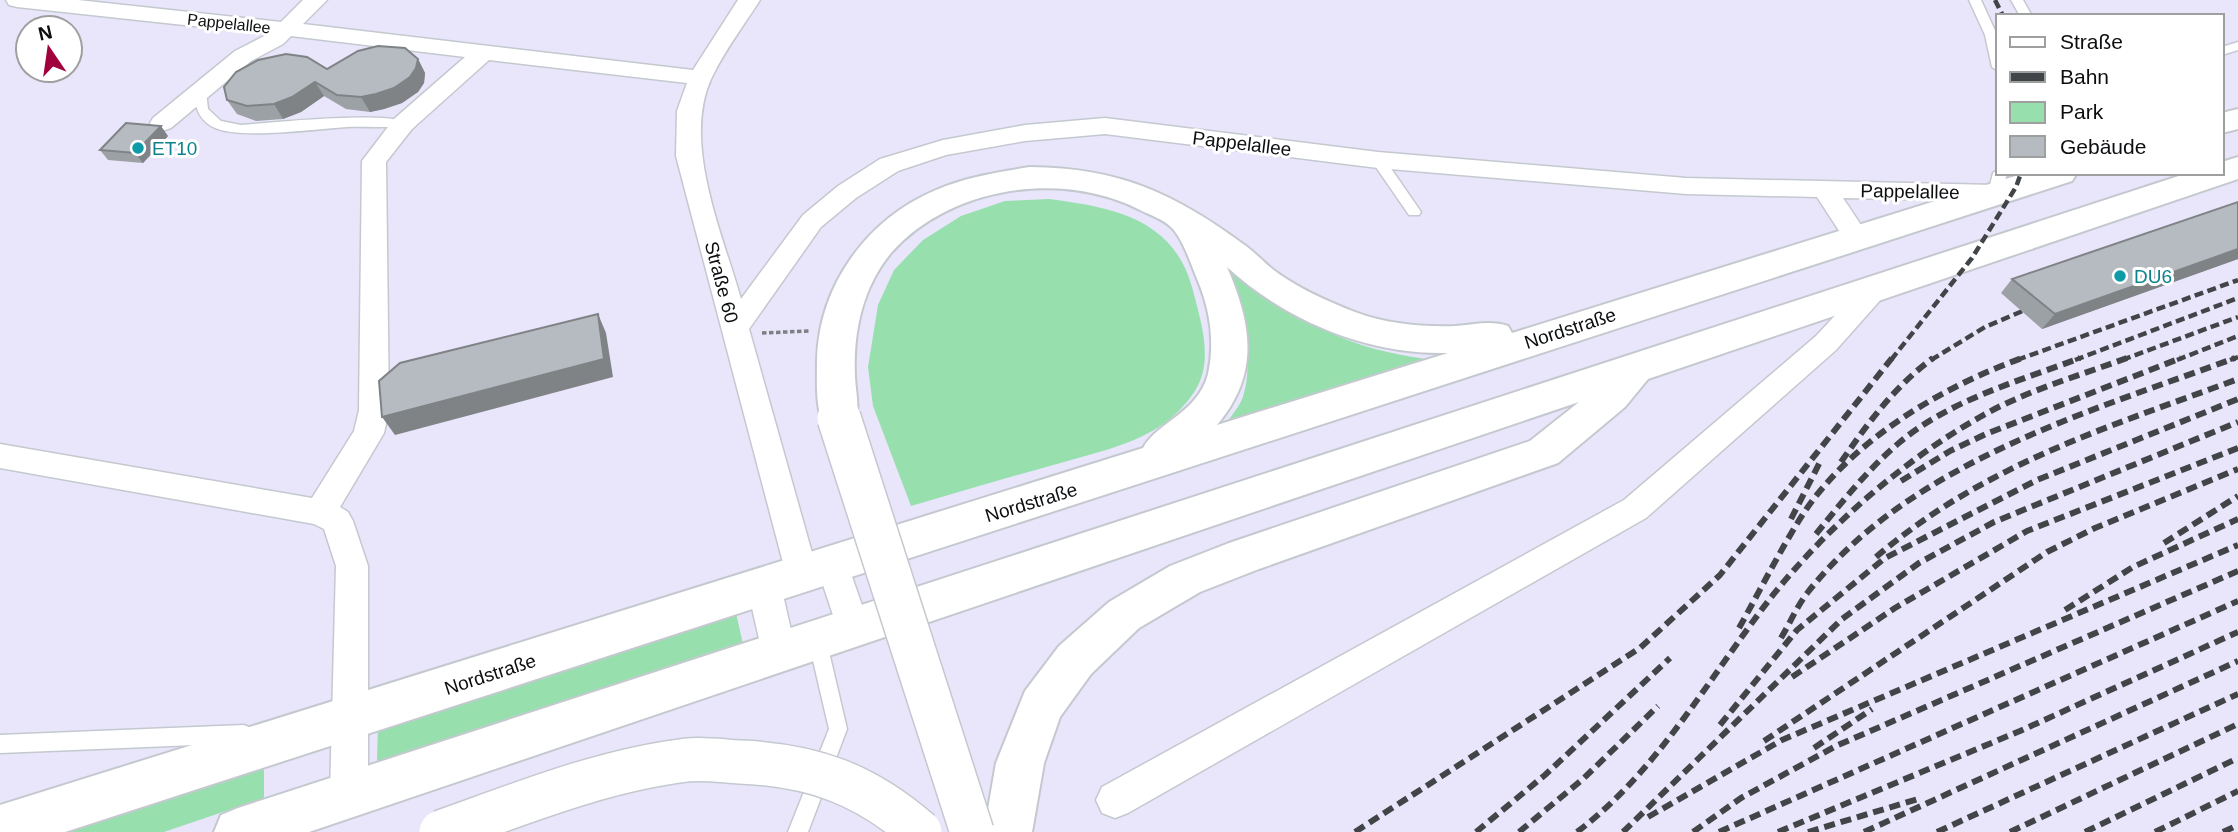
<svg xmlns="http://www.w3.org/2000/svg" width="2238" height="832" viewBox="0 0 2238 832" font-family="Arial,sans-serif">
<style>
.industrial{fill:#e9e5fb;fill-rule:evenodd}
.green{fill:#97e0ae}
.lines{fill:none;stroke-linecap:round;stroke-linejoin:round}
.lane-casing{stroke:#c4c9cf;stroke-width:3}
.street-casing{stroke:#c4c9cf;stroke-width:3}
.secondary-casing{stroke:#c4c9cf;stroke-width:4}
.path{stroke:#7c8084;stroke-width:3.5;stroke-dasharray:4.5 2.5;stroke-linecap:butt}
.lane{fill:#fff;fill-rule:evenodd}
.street{fill:#fff;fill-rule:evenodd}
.secondary{fill:#fff;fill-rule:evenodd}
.rail-far1{stroke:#424548;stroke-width:4.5;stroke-dasharray:9 4.5;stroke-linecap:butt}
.rail{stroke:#424548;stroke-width:6;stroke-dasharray:11 6;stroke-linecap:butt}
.secondary-bridge-casing{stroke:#c4c9cf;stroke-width:46;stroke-linecap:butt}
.secondary-bridge{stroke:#fff;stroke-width:43}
.wall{fill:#9ca1a5}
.shaded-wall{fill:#7f8386}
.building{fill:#b5bbc0;stroke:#7f8386;stroke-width:2}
.culture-dot{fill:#0f9aa8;stroke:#fff;stroke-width:2.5}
.labels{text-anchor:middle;stroke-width:6;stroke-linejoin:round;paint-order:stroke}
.far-street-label{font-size:16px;fill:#0c0e10;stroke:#fff}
.street-label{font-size:19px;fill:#0c0e10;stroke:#fff}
.culture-label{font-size:19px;fill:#0d838f;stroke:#fff;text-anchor:start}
</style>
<rect width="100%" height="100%" fill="#eef3f9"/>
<!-- industrial -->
<path class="industrial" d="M0,0H2238V832H0ZM1998,16H2222V173H1998ZM28,28H70V70H28Z"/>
<!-- green -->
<g class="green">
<path d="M1049,199C1111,207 1173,218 1192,287C1199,315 1212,352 1200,381C1192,400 1172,420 1154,430C1127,446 1094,453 1064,462C1013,476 962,491 911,506L873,406L868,367L878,305L894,270L923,240L961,216L1005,201Z"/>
<path d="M1221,260C1294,318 1341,350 1436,360L1228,421C1234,412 1242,403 1244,393C1256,350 1233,301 1221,260Z"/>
<polygon points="735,609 743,644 377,762 378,725"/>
<polygon points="264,761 264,798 164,832 43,832"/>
</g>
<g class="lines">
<defs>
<g id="lane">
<polygon points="1969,0 1981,0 1997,35 1998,71 1992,67 1985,35"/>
<polygon points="2011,0 2023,0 2032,16 2020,16"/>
<polygon points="2238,42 2238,50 2222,55 2222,47"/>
<path d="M200,87L206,91L208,109L221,121L241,125C269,123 393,110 409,124C404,129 359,126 347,127C316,129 237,140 213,127C198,119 195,106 194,91Z"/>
<polygon points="1378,156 1383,157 1419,209 1421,212 1419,215 1409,215 1371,160"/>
<polygon points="1998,169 1998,173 2007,173 2002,193 1995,197 1988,193 1993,173"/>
<polygon points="817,631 823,633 826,639 847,729 808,832 788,832 829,729 808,639 811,633"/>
<polygon points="244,725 251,728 253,734 251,740 244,743 0,753 0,735"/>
</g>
<g id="street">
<path d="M6,0H78L281,22L303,0H327L303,24L693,70L738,0H760C744,25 725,50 712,77C681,141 723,235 741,299L803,215L838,186L880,159L943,140L1025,125L1105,118L1378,152L1686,178L1995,185L2004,187L2008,193L2004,199L1995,201L1843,198L1869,237L1865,243L1856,246L1847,243L1817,197L1686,194L1378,168L1105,134L1025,141L946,155L898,171L856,198L821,227L749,329L818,574L814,584L802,588L790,584L786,574L676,156L677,111L687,83L489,60L412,129L386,162L389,410L384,433L340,507L348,512L353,521L368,566V795L362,808L349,813L336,808L330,795L336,566L324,529L314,524L0,468V444L312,498L354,431L359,410L362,161L394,119L465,57L291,36L283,44L251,61L171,128L162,131L153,128L150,123L153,118L235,51L268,34L17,7L9,5Z"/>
<polygon points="1877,278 1887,281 1891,288 1836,350 1646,518 1128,813 1115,818 1102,813 1096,800 1102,787 1624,500 1816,336 1867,281"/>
<polygon points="832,550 844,554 870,628 865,639 853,643 841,639 816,564 820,554"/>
<polygon points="764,572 776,576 781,586 796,652 791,663 779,667 767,663 762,652 747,586 752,576"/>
</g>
<g id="secondary">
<polygon points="2238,109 2238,129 2222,133 2222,113"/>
<polygon points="2238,157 2238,179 1648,379 1625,407 1558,463 1259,569 1200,592 1139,628 1091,674 1060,717 1044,763 1032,832 984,832 996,763 1025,691 1059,646 1109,602 1170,566 1229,543 1530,441 1579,402 309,832 214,832 221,815 238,808 2188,173 2222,173 2222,162"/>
<path d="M1030,167C1120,168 1174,193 1246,246C1258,255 1267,266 1279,274C1302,290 1329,302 1355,312C1387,324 1422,327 1455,326C1474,325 1490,320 1508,326L1512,333L2025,173H2077L2072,181L65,832H0V805L1143,448C1157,422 1198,413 1208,374C1215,342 1210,310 1198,281C1191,265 1184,241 1172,228C1165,220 1150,215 1140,210C1063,170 950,186 891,253C862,288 853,333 855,377C856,395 861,413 853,429L839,433L825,429C815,409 817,382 817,360C819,285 867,219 936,190C966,177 998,172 1030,167ZM1227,267C1286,321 1367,355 1448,353L1217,425C1260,374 1252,325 1227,267Z"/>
</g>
</defs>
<!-- lane casing -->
<use href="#lane" class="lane-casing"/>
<!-- street casing -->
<use href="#street" class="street-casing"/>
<!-- secondary casing -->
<use href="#secondary" class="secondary-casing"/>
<!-- path -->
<polyline class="path" points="762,333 809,331"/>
<!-- lane -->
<use href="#lane" class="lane"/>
<!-- street -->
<use href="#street" class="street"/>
<!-- secondary -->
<use href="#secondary" class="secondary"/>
<!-- rail-far1 -->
<g class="rail-far1">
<polyline points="1995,0 2003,16"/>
<polyline points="1891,360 1972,258 2016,187 2021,173"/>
<polyline points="1931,360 1985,327 2039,304"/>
<polyline points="2017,360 2238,280"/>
<polyline points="2075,360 2238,298"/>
<polyline points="2122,360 2238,317"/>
<polyline points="2177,360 2238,336"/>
<polyline points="2230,360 2238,357"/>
</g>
<!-- rail -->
<g class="rail">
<path d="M1841,462C1868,423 1894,387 1933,358"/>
<polyline points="1901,481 1950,451 1986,434 2181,358"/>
<polyline points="1791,519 1821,460"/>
<path d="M1816,534C1842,502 1868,469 1900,442C1950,400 2019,381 2080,358"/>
<polyline points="2164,543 2238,496"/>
<path d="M1876,557C1985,464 2106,428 2238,379"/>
<polyline points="2065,610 2133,567 2238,519"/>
<path d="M1739,628C1761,589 1781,548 1805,511C1854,439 1942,387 2022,358"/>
<path d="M1781,638C1790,623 1797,606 1808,592C1911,462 2086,413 2235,358"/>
<polyline points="1792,677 1895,608 2027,531 2238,448"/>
<polyline points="1720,725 1797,630 1885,558 2037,480 2238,399"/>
<polyline points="1764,741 2047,552 2095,528 2238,469"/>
<polyline points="1814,748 1872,709"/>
<polyline points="1648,817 1782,740 2238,545"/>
<polyline points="1355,832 1640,648 1720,575 1892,358"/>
<polyline points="1476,832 1545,775 1670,658"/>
<polyline points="1519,832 1583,779 1658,706"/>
<path d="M1577,832C1657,772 1709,678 1769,600C1824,530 1902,461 1980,417C2025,391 2078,376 2127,358"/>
<polyline points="1623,832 1842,619 1919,563 1994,522 2238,422"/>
<polyline points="1693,832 1741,798 1836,746 2238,571"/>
<polyline points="1719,832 2238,601"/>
<polyline points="1778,832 2020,731 2238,632"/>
<polyline points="1808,832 1918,799"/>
<polyline points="1864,832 2238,661"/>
<polyline points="1937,832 2238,694"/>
<polyline points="2010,832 2238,724"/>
<polyline points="2085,832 2238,758"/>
<polyline points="2155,832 2238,791"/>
<polyline points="2223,832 2238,825"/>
</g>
<defs>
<g id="secondary-bridge">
<polyline points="839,418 972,832"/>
<path d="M441,832C520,804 603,770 687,760C704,758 723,761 740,762C813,765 865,784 920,832"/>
</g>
</defs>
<!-- secondary-bridge casing -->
<use href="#secondary-bridge" class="secondary-bridge-casing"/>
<!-- secondary-bridge -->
<use href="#secondary-bridge" class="secondary-bridge"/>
</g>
<!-- wall -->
<g class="wall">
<polygon points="418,59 425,73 424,83 418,92 402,103 384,109 370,112 346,109 324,96 301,112 283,119 256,121 237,114 227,100 327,69"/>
<polygon points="168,136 143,163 108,160 100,150"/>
<polygon points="2238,202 2238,259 2042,329 2001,293 2012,279"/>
</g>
<!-- shaded-wall -->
<g class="shaded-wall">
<polygon points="418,59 425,73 424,83 418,92 402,103 384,109 370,112 361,97"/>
<polygon points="315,82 324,96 301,112 283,119 274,104"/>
<polygon points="161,126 168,136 143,163 135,153"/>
<polygon points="2238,249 2238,259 2042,329 2055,314"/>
<polygon points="598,314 606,333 613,377 395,435 382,417"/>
</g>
<!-- building -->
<g class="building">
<polygon points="378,46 405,48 418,59 416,68 410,77 394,88 376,94 361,97 337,95 315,82 292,97 274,104 247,106 227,100 224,87 236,72 258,60 286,54 307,57 327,69 358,51"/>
<polygon points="126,123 161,126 135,153 100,150"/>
<polygon points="2238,202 2238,249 2055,314 2012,279"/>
<polygon points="598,314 604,359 382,417 379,381 400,363"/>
</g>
<!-- markers -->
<g class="culture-dot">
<circle cx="138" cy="148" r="7"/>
<circle cx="2120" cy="276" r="7"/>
</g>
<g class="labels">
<!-- far-street labels -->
<g class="far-street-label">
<text transform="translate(229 23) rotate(6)" y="6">Pappelallee</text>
</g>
<!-- street labels -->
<g class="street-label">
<text transform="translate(1242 143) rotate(7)" y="7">Pappelallee</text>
<text transform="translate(1910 191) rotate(1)" y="7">Pappelallee</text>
<text transform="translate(722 282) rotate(75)" y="7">Straße 60</text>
<text transform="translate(1570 328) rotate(-18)" y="7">Nordstraße</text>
<text transform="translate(1031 502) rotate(-17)" y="7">Nordstraße</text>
<text transform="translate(490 674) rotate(-18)" y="7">Nordstraße</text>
</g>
<!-- culture labels -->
<g class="culture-label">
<text x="152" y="155">ET10</text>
<text x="2134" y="283">DU6</text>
</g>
</g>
<!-- legend -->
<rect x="1996" y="14" width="228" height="161" fill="#ffffff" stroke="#9e9f9f" stroke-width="2"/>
<rect x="2010" y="37" width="35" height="10" fill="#ffffff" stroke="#9e9f9f" stroke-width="2"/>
<text x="2060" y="49" font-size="21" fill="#0c0e10">Straße</text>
<rect x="2010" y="72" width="35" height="10" fill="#424548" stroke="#9e9f9f" stroke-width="2"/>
<text x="2060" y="84" font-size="21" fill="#0c0e10">Bahn</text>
<rect x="2010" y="102" width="35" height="21" fill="#97e0ae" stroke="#9e9f9f" stroke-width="2"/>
<text x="2060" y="119" font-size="21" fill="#0c0e10">Park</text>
<rect x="2010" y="136" width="35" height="21" fill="#b5bbc0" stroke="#9e9f9f" stroke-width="2"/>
<text x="2060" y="154" font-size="21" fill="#0c0e10">Gebäude</text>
<!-- north arrow -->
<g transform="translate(49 49) rotate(347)"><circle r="33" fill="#ffffff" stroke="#9e9f9f" stroke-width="2"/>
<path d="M0-5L12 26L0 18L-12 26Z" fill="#a1013c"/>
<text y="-10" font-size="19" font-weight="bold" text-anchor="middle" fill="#0c0e10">N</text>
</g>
</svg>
